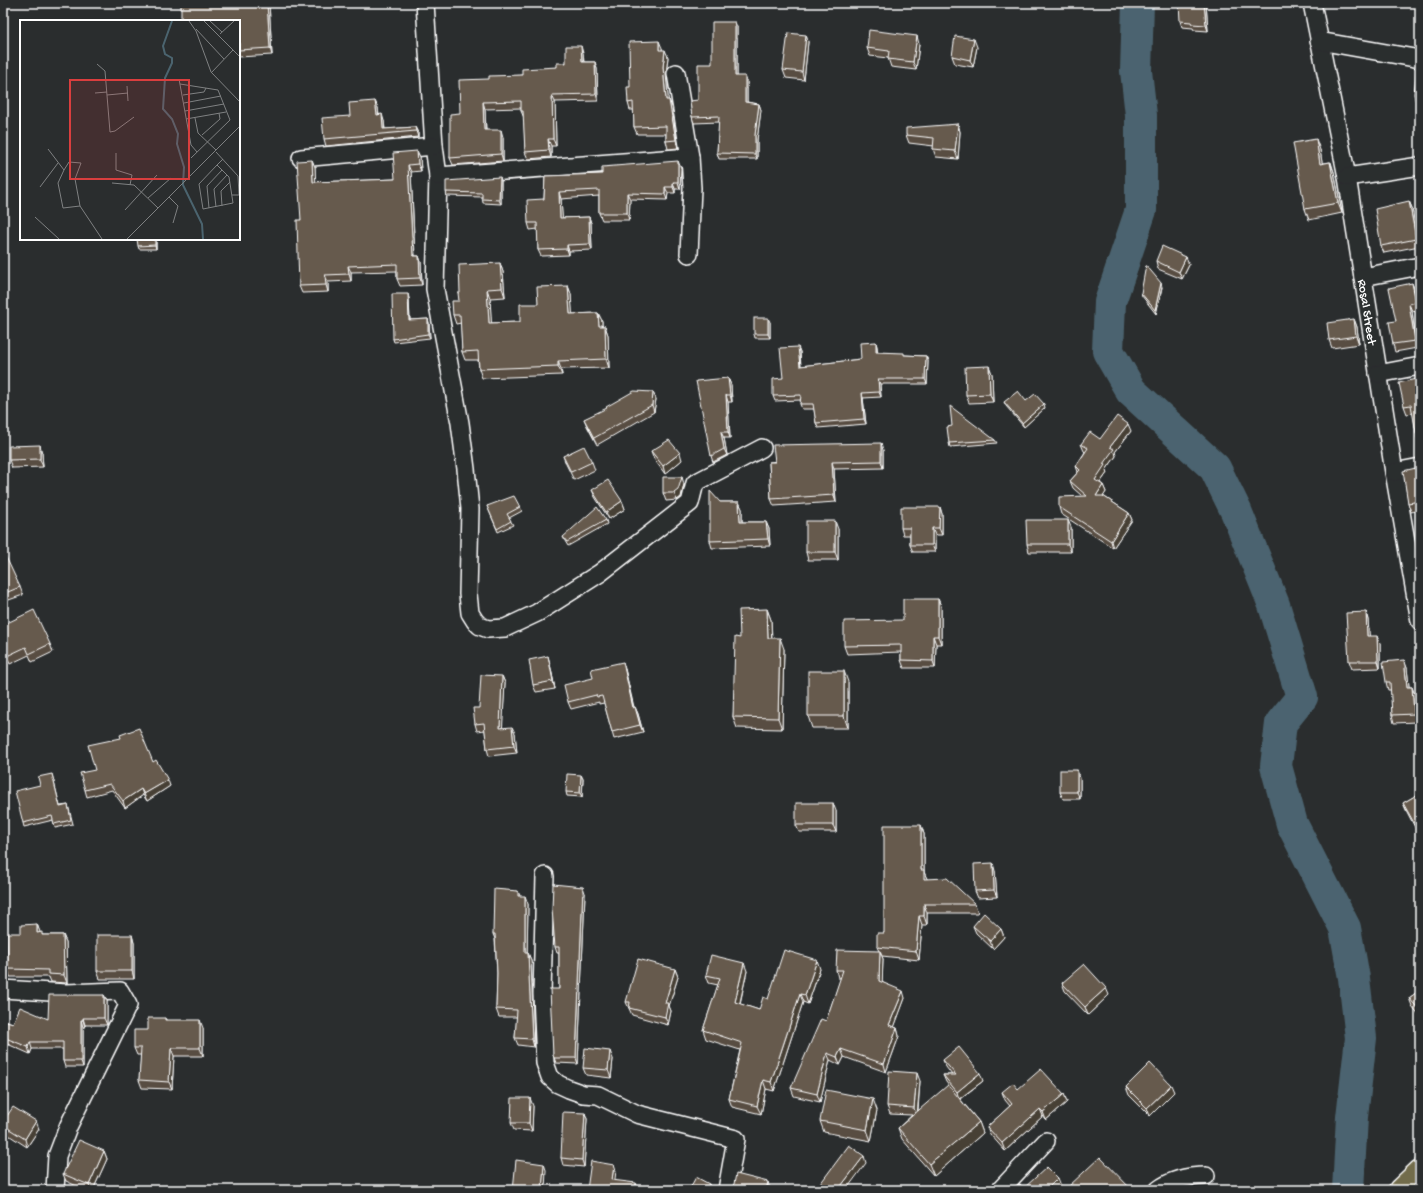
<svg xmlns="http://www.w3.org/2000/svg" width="1423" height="1193" viewBox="0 0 1423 1193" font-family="'Gochi Hand',sans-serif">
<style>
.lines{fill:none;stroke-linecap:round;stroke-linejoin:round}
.river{stroke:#4b646f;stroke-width:32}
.street-casing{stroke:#fff;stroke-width:20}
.highway-casing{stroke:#fff;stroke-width:25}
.street{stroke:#2a2d2e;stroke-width:17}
.highway{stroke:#726c4b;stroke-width:22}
.wall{fill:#584d42;stroke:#fff}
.shaded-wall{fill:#473f36;stroke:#fff}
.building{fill:#665a4d;stroke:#fff}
.labels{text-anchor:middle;stroke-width:4;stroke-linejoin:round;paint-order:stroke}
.street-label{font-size:13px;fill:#fff;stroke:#2a2d2e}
.inset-river{fill:none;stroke:#4b646f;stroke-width:2}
.inset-road{fill:none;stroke:#7f8182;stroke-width:1}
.view{fill:#da3e3e;fill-opacity:0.15;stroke:#da3e3e;stroke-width:2}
.inset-edge{fill:none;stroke:#fff;stroke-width:2}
</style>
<rect width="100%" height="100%" fill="#2a2d2e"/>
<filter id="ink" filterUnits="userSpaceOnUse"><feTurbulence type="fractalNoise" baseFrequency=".025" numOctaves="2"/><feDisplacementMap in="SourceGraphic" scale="8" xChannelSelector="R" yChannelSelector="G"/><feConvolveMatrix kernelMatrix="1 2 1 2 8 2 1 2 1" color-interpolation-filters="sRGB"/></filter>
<g filter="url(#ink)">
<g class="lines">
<!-- river -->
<polyline class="river" points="1138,3 1136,71 1141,115 1141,210 1110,302 1108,351 1131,391 1215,468 1236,511 1274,605 1302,697 1281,723 1276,766 1292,824 1345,928 1354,978 1361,1038 1352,1117 1348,1190"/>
<defs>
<g id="street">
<polyline points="425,3 434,146 438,176 435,289 460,423 466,469 470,509 468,594 470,613 475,621 480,626 488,629 505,628 537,613 600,573 690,503 695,483 762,448"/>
<path id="s1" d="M1312,3L1347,177L1394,472L1420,621"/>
<polyline points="1319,41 1420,59"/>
<polyline points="676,73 690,157 692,188 689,254"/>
<polyline points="301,158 434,146"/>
<polyline points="438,176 690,157"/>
<polyline points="1347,177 1420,166"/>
<polyline points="1363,277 1420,266"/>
<polyline points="1378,374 1420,366"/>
<polyline points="1394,472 1420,467"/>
<polyline points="545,876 542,994 545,1063 550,1077 558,1084 569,1089 583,1094 598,1095 637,1114 736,1139 727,1190"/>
<polyline points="3,989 66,993 120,991 128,1005 68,1127 57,1156 55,1190"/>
<polyline points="1000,1190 1046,1141"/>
<path d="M1158,1190C1172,1179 1189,1176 1206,1176"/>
</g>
<polyline id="highway" points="1400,1190 1420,1171"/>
</defs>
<!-- street casing -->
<use href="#street" class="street-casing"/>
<!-- highway casing -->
<use href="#highway" class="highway-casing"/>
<!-- street -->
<use href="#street" class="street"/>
<!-- highway -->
<use href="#highway" class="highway"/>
</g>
<!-- wall -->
<g class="wall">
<polygon points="269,3 272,55 239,57 239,21"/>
<polygon points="1206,3 1208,31 1194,30 1193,28 1182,27 1180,21"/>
<polygon points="737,27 737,76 747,81 747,102 759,104 761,110 757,140 757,159 719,159 717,153 719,122 694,123 692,117 712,64"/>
<polygon points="806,35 808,42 804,80 786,78 783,70"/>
<polygon points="919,44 916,70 891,67 888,58 870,56 867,48"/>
<polygon points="977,47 973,67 955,64 952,56"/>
<polygon points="662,48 662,50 668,57 666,74 668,100 669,100 672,107 678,148 668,149 666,141 666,134 637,134 634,127 634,110 630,110 628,103 630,87"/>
<polygon points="583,53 584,62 595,62 597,69 598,101 555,102 556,146 551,146 551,157 528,159 525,152 524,118 521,111 521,108 485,109 486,130 503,137 503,161 453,165 450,158 460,113 489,79 522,75 557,67"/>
<polygon points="375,101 378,108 379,115 384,121 385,129 415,127 418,133 418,137 326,146 324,139 350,116"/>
<polygon points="958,124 960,132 958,159 936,157 933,149 934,146 909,143 906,135"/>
<polygon points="1320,150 1322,163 1331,162 1334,172 1342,213 1309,220 1305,209"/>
<polygon points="417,151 420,157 421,171 411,172 415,256 419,256 421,262 422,285 400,286 397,279 397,271 351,272 351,281 328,282 328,292 302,293 299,286 301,220 312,160 315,167 315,182 395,179"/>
<polygon points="681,168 680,189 675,189 675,193 668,193 667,200 630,199 629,220 602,220 599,213 599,196 561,199 562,218 589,217 591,223 592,250 569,251 569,255 541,256 538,250 538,229 530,230 528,223 544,199 545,176 602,174"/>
<polygon points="501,181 501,204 483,203 482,197 447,196 446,192"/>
<polygon points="1409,201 1412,208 1419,246 1384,253 1381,246"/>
<polygon points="156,239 156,249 139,249 138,246"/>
<polygon points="1186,257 1189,265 1182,279 1158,269 1156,261"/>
<polygon points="500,263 503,272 505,297 490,298 491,323 520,322 538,304 568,286 571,294 572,314 598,313 602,321 602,326 605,326 608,335 609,368 561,369 562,375 482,378 479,369 478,360 465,360 462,352 461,323 456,324 453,315 459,301 460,293"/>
<polygon points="1412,283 1415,291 1419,310 1412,311 1417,348 1395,352 1393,344 1396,321"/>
<polygon points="1162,287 1156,314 1142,296 1141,293"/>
<polygon points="409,298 410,320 428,319 429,323 430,338 394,342 393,339"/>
<polygon points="1354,319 1357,327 1359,344 1332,348 1329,340"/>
<polygon points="770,322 770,338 755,338 754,334"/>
<polygon points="876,342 878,352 904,355 926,356 928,361 927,384 880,384 881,397 863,398 866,424 818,428 816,423 814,409 802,409 800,404 801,400 775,401 773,396 783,378 798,347 800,352 801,366 861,359"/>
<polygon points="989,366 992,374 993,402 969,403 966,395"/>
<polygon points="728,378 731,385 732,402 728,402 730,438 724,438 727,455 713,462 711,456"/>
<polygon points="1420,378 1420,445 1417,438 1413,413 1407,414 1404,406"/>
<polygon points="656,399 654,412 597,445 587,426 584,419"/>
<polygon points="1026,401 1045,408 1024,427 1006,406 1004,402"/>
<polygon points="952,426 995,440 997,443 950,447 949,443"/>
<polygon points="1131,431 1115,452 1116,456 1106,470 1107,473 1100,483 1103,485 1106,492 1103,496 1129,513 1132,520 1113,548 1061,514 1059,507 1082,496 1073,488 1070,481 1078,472 1076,466 1085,452 1084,451 1081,444"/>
<polygon points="883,450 883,468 834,469 836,502 774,506 771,499 769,462"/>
<polygon points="651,451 682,460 665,474 654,459"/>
<polygon points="42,453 43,467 12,468 9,460"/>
<polygon points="563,456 592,462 595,470 574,480 566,464"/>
<polygon points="1420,467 1420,510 1411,512 1408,503"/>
<polygon points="684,484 681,497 677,500 666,501 663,493"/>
<polygon points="592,490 622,501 625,509 609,519 595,497"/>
<polygon points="720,502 739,502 742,509 742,522 766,522 769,529 770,546 712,548 710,541"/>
<polygon points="487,506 520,507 522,511 509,518 513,525 498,532"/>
<polygon points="940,507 942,514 942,535 935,535 935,552 913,552 910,545 910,535 903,535 901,528"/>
<polygon points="606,520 607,524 568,546 565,541 563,537"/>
<polygon points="1071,527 1071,552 1029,552 1027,544"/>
<polygon points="838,529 838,560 808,560 806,552"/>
<polygon points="3,558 20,587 23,595 3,602"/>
<polygon points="938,599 941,606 941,644 936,644 935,668 904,668 901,660 901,652 847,654 844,646 903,620"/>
<polygon points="767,609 771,620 772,638 784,649 782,729 737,728 733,717 740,638"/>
<polygon points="1366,612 1368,620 1369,636 1380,643 1380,668 1352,669 1349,661"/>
<polygon points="3,625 50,644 53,652 32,662 29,655 10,664 3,649"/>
<polygon points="1404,660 1407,668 1409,687 1412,687 1415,695 1416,722 1394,723 1392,715 1391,690 1388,690 1386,682"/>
<polygon points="550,664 555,689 536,692 533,685"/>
<polygon points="625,669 634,707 635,707 638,714 643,732 614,739 612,732 604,703 599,704 599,702 571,709 568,702"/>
<polygon points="502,676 505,683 502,728 515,733 517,753 489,756 487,749 485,730 477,731 475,724 479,708"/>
<polygon points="848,682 848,728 812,728 808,716"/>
<polygon points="153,762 170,786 147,801 143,795 125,808 112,790 87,797 85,790"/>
<polygon points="52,774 60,806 68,805 73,824 55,828 53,820 24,827 23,823 40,785"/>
<polygon points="581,775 583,779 582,797 567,796 566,792"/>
<polygon points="1080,778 1080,799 1063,799 1060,792"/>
<polygon points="1420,793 1420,837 1406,810 1403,803"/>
<polygon points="836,811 836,832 799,832 796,825"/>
<polygon points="921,825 924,834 924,872 927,879 975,904 978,913 927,913 927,925 922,925 919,960 882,956 883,959 882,982 905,998 894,1027 897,1028 899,1036 886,1072 844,1057 840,1065 830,1060 820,1102 794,1096 791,1088 826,1021 841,978 838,978 836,970 879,951 877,947 884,933"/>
<polygon points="995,871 997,897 978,898 975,891"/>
<polygon points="518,891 520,896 528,904 527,953 528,953 531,960 534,1047 518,1045 515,1038 517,1017 499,1017 496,1009 497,973 495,939 493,934"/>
<polygon points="585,893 578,1064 556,1063 553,1055 559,989 559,953 557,953 555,947"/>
<polygon points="37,924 40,933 43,935 63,935 66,942 67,983 51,982 49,977 10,977 8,969 21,933"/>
<polygon points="973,926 1001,929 1004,937 993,949 976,933"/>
<polygon points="132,935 134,943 134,979 100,979 97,971"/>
<polygon points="675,969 678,977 669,1006 671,1011 668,1025 632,1015 626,1002"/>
<polygon points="820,969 808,1004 803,1002 774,1091 766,1089 761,1114 732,1107 729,1099 740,1050 706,1039 703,1030 718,985 709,983 706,975 747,971 740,1004 759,1010 768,999"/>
<polygon points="1062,983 1109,995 1088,1015 1065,991"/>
<polygon points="1420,990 1420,1016 1412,1006 1409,998"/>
<polygon points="104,995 107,1001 107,1025 85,1025 85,1027 83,1027 83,1067 65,1067 63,1061 63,1049 32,1049 30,1054 3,1042 3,1020 13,1023 48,1019"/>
<polygon points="165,1018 166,1020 203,1028 203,1056 174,1056 172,1089 142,1088 139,1080 141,1055 137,1055 134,1048 148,1030"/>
<polygon points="613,1059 611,1078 586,1075 583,1068"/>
<polygon points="943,1060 983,1081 960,1099 979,1122 983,1133 934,1176 902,1139 898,1128 912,1115 890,1114 887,1106 920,1081 918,1111 953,1091 946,1082 943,1075 952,1075 946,1067"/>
<polygon points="1126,1087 1174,1092 1150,1116 1129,1095"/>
<polygon points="1018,1089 1064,1094 1067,1102 1046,1120 1043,1116 1005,1151 990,1134 987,1127 1010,1106 1005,1100 1002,1092"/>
<polygon points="533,1106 532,1131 514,1130 511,1123"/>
<polygon points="877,1110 871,1141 824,1132 820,1121"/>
<polygon points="585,1113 587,1119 584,1167 563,1165 561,1158"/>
<polygon points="3,1122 39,1129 27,1147 4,1132 3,1128"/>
<polygon points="104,1151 107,1159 93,1190 85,1190 66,1181 63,1174"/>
</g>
<!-- shaded-wall -->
<g class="shaded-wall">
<polygon points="267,3 269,3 272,55 270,48"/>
<polygon points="1204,3 1206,3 1208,31 1206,25"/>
<polygon points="735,22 737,27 737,81 735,76"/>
<polygon points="806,35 808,42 804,80 802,72"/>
<polygon points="917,36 919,44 916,70 913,62"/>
<polygon points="974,39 977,47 973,67 970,60"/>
<polygon points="659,41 662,48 662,57 659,50"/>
<polygon points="581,46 583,53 584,69 582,62"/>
<polygon points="665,50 668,57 666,74 669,107 666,100 663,67"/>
<polygon points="595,62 597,69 598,101 596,94"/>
<polygon points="745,76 747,81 747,108 745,102"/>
<polygon points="552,95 555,102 556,146 553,139"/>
<polygon points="669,100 672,107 678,148 676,140"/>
<polygon points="375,101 378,108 379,121 377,115"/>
<polygon points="483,102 485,109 486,137 484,130"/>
<polygon points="759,104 761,110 757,140 757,159 755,154 755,135"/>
<polygon points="382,114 384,121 385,133 383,129"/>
<polygon points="958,124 960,132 958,159 955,151"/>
<polygon points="415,127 418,133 418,137 416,131"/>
<polygon points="501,130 503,137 503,161 501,154"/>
<polygon points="548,139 551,146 551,157 549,150"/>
<polygon points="1316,139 1320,150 1324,174 1320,164"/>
<polygon points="417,151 420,157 421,171 418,164"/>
<polygon points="312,160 315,167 316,188 313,182"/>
<polygon points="678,161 681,168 680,189 678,182"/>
<polygon points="1330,162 1334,172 1342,213 1338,203"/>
<polygon points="408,165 411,172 415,262 413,256"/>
<polygon points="500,177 501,181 501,204 499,200"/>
<polygon points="673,182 675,189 675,193 673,187"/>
<polygon points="665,187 668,193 667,200 665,194"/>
<polygon points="559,192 561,199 563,225 560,218"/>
<polygon points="627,193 630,199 629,220 627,213"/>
<polygon points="1409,201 1412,208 1419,246 1416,239"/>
<polygon points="589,217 591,223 592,250 590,244"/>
<polygon points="155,239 156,239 156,249 155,245"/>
<polygon points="567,245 569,251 569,255 567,249"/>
<polygon points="419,256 421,262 422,285 420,278"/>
<polygon points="1186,257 1189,265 1182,279 1179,272"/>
<polygon points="500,263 503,272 505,297 502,288"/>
<polygon points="348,266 351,272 351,281 349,274"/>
<polygon points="325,275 328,282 328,292 326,285"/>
<polygon points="1161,283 1162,287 1156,314 1155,310"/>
<polygon points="1412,283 1415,291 1419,310 1416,302"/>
<polygon points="568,286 571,294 573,322 570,314"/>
<polygon points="487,289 490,298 492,332 489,323"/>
<polygon points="408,294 409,298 410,324 409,320"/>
<polygon points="1409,304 1412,311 1417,348 1415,341"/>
<polygon points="598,313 602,321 602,335 599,326"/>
<polygon points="768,318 770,322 770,338 768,334"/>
<polygon points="428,319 429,323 430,338 428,334"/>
<polygon points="1354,319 1357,327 1359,344 1356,336"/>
<polygon points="605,326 608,335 609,368 606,359"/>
<polygon points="876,342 877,347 878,357 876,352"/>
<polygon points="798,347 800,352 801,371 800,366"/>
<polygon points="926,356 928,361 927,384 925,379"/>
<polygon points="558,361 561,369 562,375 558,366"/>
<polygon points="989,366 992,374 993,402 990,394"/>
<polygon points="728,378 731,385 732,402 730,395"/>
<polygon points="878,379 880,384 881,397 879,392"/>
<polygon points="653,392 656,399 654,412 652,405"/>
<polygon points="862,393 863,398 866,424 864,419"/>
<polygon points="726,395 728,402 730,438 728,432"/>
<polygon points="1044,404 1045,408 1024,427 1022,423"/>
<polygon points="1128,424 1131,431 1115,452 1116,456 1106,470 1107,473 1097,487 1095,480 1103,464 1110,447"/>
<polygon points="721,432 724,438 727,455 724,449"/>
<polygon points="881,443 883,450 883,468 881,461"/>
<polygon points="40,445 42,453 43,467 40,459"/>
<polygon points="680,453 682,460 665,474 663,466"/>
<polygon points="832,462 834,469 836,502 834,495"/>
<polygon points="682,477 684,484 681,497 677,500 674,493"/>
<polygon points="1103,485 1106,492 1099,503 1096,496"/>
<polygon points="622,501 625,509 609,519 606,512"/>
<polygon points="739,502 742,509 742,529 740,522"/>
<polygon points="940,507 942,514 942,535 939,528"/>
<polygon points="1129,513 1132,520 1113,548 1111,541"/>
<polygon points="1068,520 1071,527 1071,552 1068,544"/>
<polygon points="835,521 838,529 838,560 835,552"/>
<polygon points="766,522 769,529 770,546 768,539"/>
<polygon points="932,528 935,535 935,552 932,545"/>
<polygon points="938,599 941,606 941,644 938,636"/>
<polygon points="767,609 771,620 772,649 768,638"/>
<polygon points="1366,612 1368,620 1370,643 1367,636"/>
<polygon points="933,636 936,644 935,668 933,661"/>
<polygon points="1377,636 1380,643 1380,668 1378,661"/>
<polygon points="780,638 784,649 782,729 778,718"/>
<polygon points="548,656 550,664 555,689 553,681"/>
<polygon points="1404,660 1407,668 1410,695 1407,687"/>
<polygon points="623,662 625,669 635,715 633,708"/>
<polygon points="844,671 848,682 848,728 844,716"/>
<polygon points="502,676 505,683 502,735 500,728"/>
<polygon points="1412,687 1415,695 1416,722 1414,714"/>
<polygon points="635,707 638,714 643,732 640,725"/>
<polygon points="512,727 515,733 517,753 514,746"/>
<polygon points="1077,770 1080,778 1080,799 1077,792"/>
<polygon points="581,775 583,779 582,797 580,793"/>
<polygon points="168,780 170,786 147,801 144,794"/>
<polygon points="141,789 143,795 125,808 123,801"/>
<polygon points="833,803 836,811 836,832 833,825"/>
<polygon points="921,825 924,834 924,872 927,879 927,887 921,870"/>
<polygon points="993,863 995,871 997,897 994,890"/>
<polygon points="583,887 585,893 578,1064 576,1058"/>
<polygon points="525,896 528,904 527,960 525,953"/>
<polygon points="924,904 927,913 927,925 924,916"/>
<polygon points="919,916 922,925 919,960 916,951"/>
<polygon points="37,924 40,932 40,940 37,933"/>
<polygon points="1001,929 1004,937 993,949 990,941"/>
<polygon points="63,935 66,942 67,983 64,975"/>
<polygon points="132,935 134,943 134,979 132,971"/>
<polygon points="880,951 883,959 882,989 879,981"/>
<polygon points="528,953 531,960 534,1047 532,1039"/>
<polygon points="817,960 820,969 808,1004 805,995"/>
<polygon points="744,963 747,971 738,1011 735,1002"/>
<polygon points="675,969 678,977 669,1006 671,1011 668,1025 665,1017 665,1003"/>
<polygon points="1106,988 1109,995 1088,1015 1085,1007"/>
<polygon points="903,991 905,998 892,1033 889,1025"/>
<polygon points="800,994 803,1002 774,1091 771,1082"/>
<polygon points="104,995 107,1001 107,1025 104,1018"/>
<polygon points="83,1018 85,1025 85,1027 83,1020"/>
<polygon points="81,1020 83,1027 83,1067 81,1061"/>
<polygon points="200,1020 203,1028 203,1056 200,1048"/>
<polygon points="897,1028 899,1036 886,1072 884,1064"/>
<polygon points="30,1042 32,1049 30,1054 28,1047"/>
<polygon points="171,1048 174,1056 172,1089 169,1082"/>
<polygon points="841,1049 844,1057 840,1065 837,1057"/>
<polygon points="610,1051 613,1059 611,1078 608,1070"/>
<polygon points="827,1053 830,1060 820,1102 817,1094"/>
<polygon points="917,1073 920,1081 917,1116 914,1108"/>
<polygon points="980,1073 983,1081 959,1099 957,1092"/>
<polygon points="763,1080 766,1089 761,1114 757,1106"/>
<polygon points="1171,1085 1174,1092 1150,1116 1147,1108"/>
<polygon points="1064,1094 1067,1102 1046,1120 1043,1112"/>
<polygon points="530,1098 533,1106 532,1131 529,1123"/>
<polygon points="873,1099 877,1110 871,1141 867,1130"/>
<polygon points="1040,1109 1043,1116 1005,1151 1002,1143"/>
<polygon points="585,1113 587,1119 584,1167 582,1160"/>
<polygon points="36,1121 39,1129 27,1147 25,1139"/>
<polygon points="979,1122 983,1133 934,1176 929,1164"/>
<polygon points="104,1151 107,1159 93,1190 91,1190 89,1185"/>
<polygon points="864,1156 866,1163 846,1190 838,1190"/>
<polygon points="544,1164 546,1170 545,1190 542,1190"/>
<polygon points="614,1165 616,1171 614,1186 612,1180"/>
<polygon points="1058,1178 1061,1186 1056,1190 1046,1190"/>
<polygon points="768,1182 770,1189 770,1190 766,1190"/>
<polygon points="636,1183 639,1190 635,1190"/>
<polygon points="709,1184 710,1187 709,1190 706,1190"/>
</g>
<!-- building -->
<g class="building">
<polygon points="181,3 267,3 270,48 239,50 239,21 181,21"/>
<polygon points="1179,3 1204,3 1206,25 1192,24 1191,22 1180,21"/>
<polygon points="712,22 735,22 735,76 745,76 745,102 759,104 755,135 755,154 717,153 719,116 692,117 690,101 698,100 698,64 712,64"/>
<polygon points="869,30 917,36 913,62 888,59 889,51 867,48"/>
<polygon points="788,33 806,35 802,72 783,70"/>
<polygon points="955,36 974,39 970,60 952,56"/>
<polygon points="659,41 659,50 665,50 663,67 666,100 669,100 676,140 666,141 666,126 634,127 633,102 628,103 627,87 630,87 629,42"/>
<polygon points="566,46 581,46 582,62 595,62 596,94 552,95 553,139 548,139 549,150 525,152 523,111 521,111 521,101 483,102 484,130 501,130 501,154 450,158 450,114 460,113 459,80 489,79 489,76 522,75 522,69 557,67 557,63 566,63"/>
<polygon points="1417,67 1420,67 1420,122 1414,94"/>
<polygon points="375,101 377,115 382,114 383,129 415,127 416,131 324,139 322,118 350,116 349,103"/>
<polygon points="958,124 955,151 933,149 934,138 906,135 906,128"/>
<polygon points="1316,139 1320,164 1330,162 1338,203 1305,209 1293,143"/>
<polygon points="417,151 418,164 408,165 413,256 419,256 420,278 397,279 397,264 348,266 349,274 325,275 326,285 299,286 297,220 301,220 297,161 312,160 313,182 395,179 393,153"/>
<polygon points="678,161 678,182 673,182 673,187 665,187 665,194 627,193 627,213 599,213 599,190 559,192 560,218 589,217 590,244 567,245 567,249 538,250 537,223 528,223 527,200 544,199 545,176 602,174 602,167"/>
<polygon points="500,177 499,200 482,199 482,193 446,192 446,181"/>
<polygon points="1409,201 1416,239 1381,246 1375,209"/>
<polygon points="137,239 155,239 155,245 138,246"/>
<polygon points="1162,246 1186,257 1179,272 1156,261"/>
<polygon points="500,263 502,288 487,289 489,323 520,322 520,304 538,304 537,287 568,286 570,314 598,313 599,326 605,326 606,359 558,361 558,366 479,369 478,351 462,352 460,315 453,315 452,301 459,301 458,293 460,293 459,265"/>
<polygon points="1146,265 1161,283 1155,310 1141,293"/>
<polygon points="1412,283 1416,302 1409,304 1415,341 1393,344 1389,322 1396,321 1389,288"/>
<polygon points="392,294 408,294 409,320 428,319 428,334 393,339"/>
<rect x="754" y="318" width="14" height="16"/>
<polygon points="1354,319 1356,336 1329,340 1327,323"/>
<polygon points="876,342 876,352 904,353 904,355 926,356 925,379 878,379 879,392 862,393 864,419 816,423 813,404 800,404 801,395 773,396 773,379 783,378 780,348 798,347 800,366 861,359 860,343"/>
<polygon points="989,366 990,394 966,395 965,367"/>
<polygon points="728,378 730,395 726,395 728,432 721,432 724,449 711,456 696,381"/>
<polygon points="1420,378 1420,437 1417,438 1411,405 1404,406 1399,383"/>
<polygon points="634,391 653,392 652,405 594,438 584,419 607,408 606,407"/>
<polygon points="1018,391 1026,401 1035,394 1044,404 1022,423 1004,402"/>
<polygon points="950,406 995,440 949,443 947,427 952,426"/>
<polygon points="1117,416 1128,424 1110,447 1114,449 1103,464 1105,465 1095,480 1103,485 1096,496 1103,496 1129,513 1111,541 1059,507 1059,497 1087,496 1070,481 1080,470 1076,466 1088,448 1081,444 1090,432 1100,439"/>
<polygon points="669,440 680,453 663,466 651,451"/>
<polygon points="881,443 881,461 832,462 834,495 771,499 769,462 775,462 773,445"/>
<polygon points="40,445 40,459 9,460 9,446"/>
<polygon points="584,446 592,462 571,472 563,456"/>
<polygon points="1420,467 1420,501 1408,503 1403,471"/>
<polygon points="663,477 682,477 678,490 674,493 663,493"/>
<polygon points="608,480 622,501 606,512 592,490"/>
<polygon points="710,491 720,502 739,502 740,522 766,522 768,539 710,541"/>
<polygon points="514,496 520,507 507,514 511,521 497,529 487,506"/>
<polygon points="597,507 606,520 567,542 563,537"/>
<polygon points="901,507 940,507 939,528 932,528 932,545 910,545 910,528 901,528"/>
<polygon points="1026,520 1068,520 1068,544 1027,544"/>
<rect x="806" y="521" width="29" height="31"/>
<polygon points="1420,539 1420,553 1417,540"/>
<polygon points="6,557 20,587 3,594 3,558"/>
<polygon points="903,599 938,599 938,636 933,636 933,661 901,660 901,645 844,646 844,621 903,620"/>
<polygon points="767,609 768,638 780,638 778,718 733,717 735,637 740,638 739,610"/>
<polygon points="34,610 50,644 29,654 26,647 7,656 3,647 3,625"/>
<polygon points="1366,612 1367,636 1377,636 1378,661 1349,661 1346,613"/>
<polygon points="548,656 553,681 533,685 529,660"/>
<polygon points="1404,660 1407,687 1412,687 1414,714 1392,715 1390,682 1386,682 1383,662"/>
<polygon points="623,662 633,708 635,707 640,725 612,732 602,696 597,697 596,695 568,702 564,685 593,678 591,669"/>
<rect x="808" y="671" width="36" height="45"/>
<polygon points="481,675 502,676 500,728 512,727 514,746 487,749 484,723 475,724 473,708 479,708"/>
<polygon points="139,728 153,762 156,760 168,780 144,794 141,789 123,801 110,784 85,790 80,773 95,770 88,745 121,738 120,735"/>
<rect x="1060" y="770" width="17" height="22"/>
<polygon points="52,774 60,807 68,805 71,820 54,824 52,816 23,823 15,791 40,785 38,777"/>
<polygon points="567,774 581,775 580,793 566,792"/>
<polygon points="1420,793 1420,831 1419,832 1403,803"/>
<rect x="796" y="803" width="37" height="22"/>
<polygon points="884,825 921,825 921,870 924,870 924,879 947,878 975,904 924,904 924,916 919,916 916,951 877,947 877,933 884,933"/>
<polygon points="993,863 994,890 975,891 974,864"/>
<polygon points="553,884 583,887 576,1058 554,1058 553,1055 550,989 559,989 559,947 555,947 552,909"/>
<polygon points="494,889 518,891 518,896 525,896 525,953 528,953 532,1039 515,1038 517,1010 496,1009 497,973 495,934 493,934"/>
<polygon points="984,913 1001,929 990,941 973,926"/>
<polygon points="37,924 37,933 42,932 42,935 63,935 64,975 48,974 48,970 8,969 7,933 21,933 21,925"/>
<rect x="97" y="935" width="35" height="36"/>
<polygon points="784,950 817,960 805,995 800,994 771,1082 763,1080 757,1106 729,1099 742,1043 703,1030 720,978 706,975 711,955 744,963 735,1002 759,1010 763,997 768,999"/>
<polygon points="837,950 880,951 879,981 903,991 889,1025 897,1028 884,1064 841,1049 837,1057 827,1053 817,1094 791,1088 821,1019 826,1021 843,970 836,970"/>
<polygon points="638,959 675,969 665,1003 668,1003 665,1017 629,1008 630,1002 626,1002"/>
<polygon points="1084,964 1106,988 1085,1007 1062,983"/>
<polygon points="1420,990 1420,1011 1409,998"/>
<polygon points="49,995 104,995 104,1018 83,1018 83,1020 81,1020 81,1061 63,1061 63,1042 30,1042 28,1047 3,1037 3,1020 13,1023 20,1007 48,1019"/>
<polygon points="148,1018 165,1018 165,1020 200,1020 200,1048 171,1048 169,1082 139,1080 141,1048 134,1048 134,1030 148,1030"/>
<polygon points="959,1047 980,1073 957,1092 943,1075 956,1075 943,1060"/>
<polygon points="585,1048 610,1051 608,1070 583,1068"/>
<polygon points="1150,1063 1171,1085 1147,1108 1126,1087"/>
<polygon points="1041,1069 1064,1094 1043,1112 1040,1109 1002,1143 987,1127 1012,1104 1002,1092 1013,1083 1018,1089"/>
<polygon points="889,1071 917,1073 914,1108 887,1106"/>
<polygon points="948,1085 979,1122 929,1164 898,1128"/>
<polygon points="826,1090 873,1099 867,1130 820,1121"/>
<polygon points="512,1098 530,1098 529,1123 511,1123"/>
<polygon points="13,1107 36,1121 25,1139 3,1125 3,1122"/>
<polygon points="563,1112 585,1113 582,1160 561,1158"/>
<polygon points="79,1140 104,1151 89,1185 63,1174"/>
<polygon points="849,1145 864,1156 838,1190 809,1190 813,1185 817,1188"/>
<polygon points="1100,1157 1132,1190 1071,1190 1068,1187"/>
<polygon points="516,1160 544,1164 542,1190 513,1190"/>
<polygon points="591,1161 614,1165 612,1180 636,1183 635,1190 587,1190"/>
<polygon points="1047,1167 1058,1178 1046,1190 1014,1190 1020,1184 1024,1188"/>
<polygon points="736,1174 768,1182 766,1190 729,1190 734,1184"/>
<polygon points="696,1177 709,1184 706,1190 689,1190"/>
</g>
</g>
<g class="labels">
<!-- street labels -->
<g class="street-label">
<text dy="5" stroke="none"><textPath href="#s1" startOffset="314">Rosal Street</textPath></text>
</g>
</g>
<!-- overview -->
<g transform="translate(20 20)">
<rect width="220" height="220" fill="#2a2d2e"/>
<path class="inset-river" d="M152,1L143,26L145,34L152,38V43L145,58L143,89L152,99L158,114L157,124L164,147L163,165L182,204L183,219"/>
<path class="inset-road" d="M169,1L176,11L191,52L220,82M184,1L220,37M190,1L202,12M176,9L204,39M200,14L214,1M77,44L85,51L90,112L95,111L114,97M191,53L213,30M159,59L171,125L177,132M160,64L198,70L210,100L171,138M107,66L108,81M75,73L87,72M87,75L108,73M163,75L184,72L186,68M164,83L201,76M165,91L204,84M175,98L178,113L196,130M166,99L206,92M182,115L200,99L199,93M28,129L44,150L38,163L43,188L60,186M196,132L218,156L219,175H212M96,133V150L112,155L110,165M197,145L209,157L213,183L183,189L179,164L197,145L203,139M44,150L49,142L61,143L55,159L60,186L82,219M92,163L114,165L138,188M20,167L38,143M149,177L158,186L153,203M128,178L151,158M202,186L201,171L210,162M196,187L194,169L207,155M189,188L187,166L202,150M105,190L137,155M15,197L39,219M120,206L220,106M107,219L121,205"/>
<path class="view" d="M50,60H169V159H50Z"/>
<rect width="220" height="220" class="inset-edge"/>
</g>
<!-- margin -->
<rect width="1423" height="1193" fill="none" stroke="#2a2d2e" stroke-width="16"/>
<rect x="8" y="8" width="1407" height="1177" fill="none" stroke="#fff" stroke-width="1.5" filter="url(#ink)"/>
</svg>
